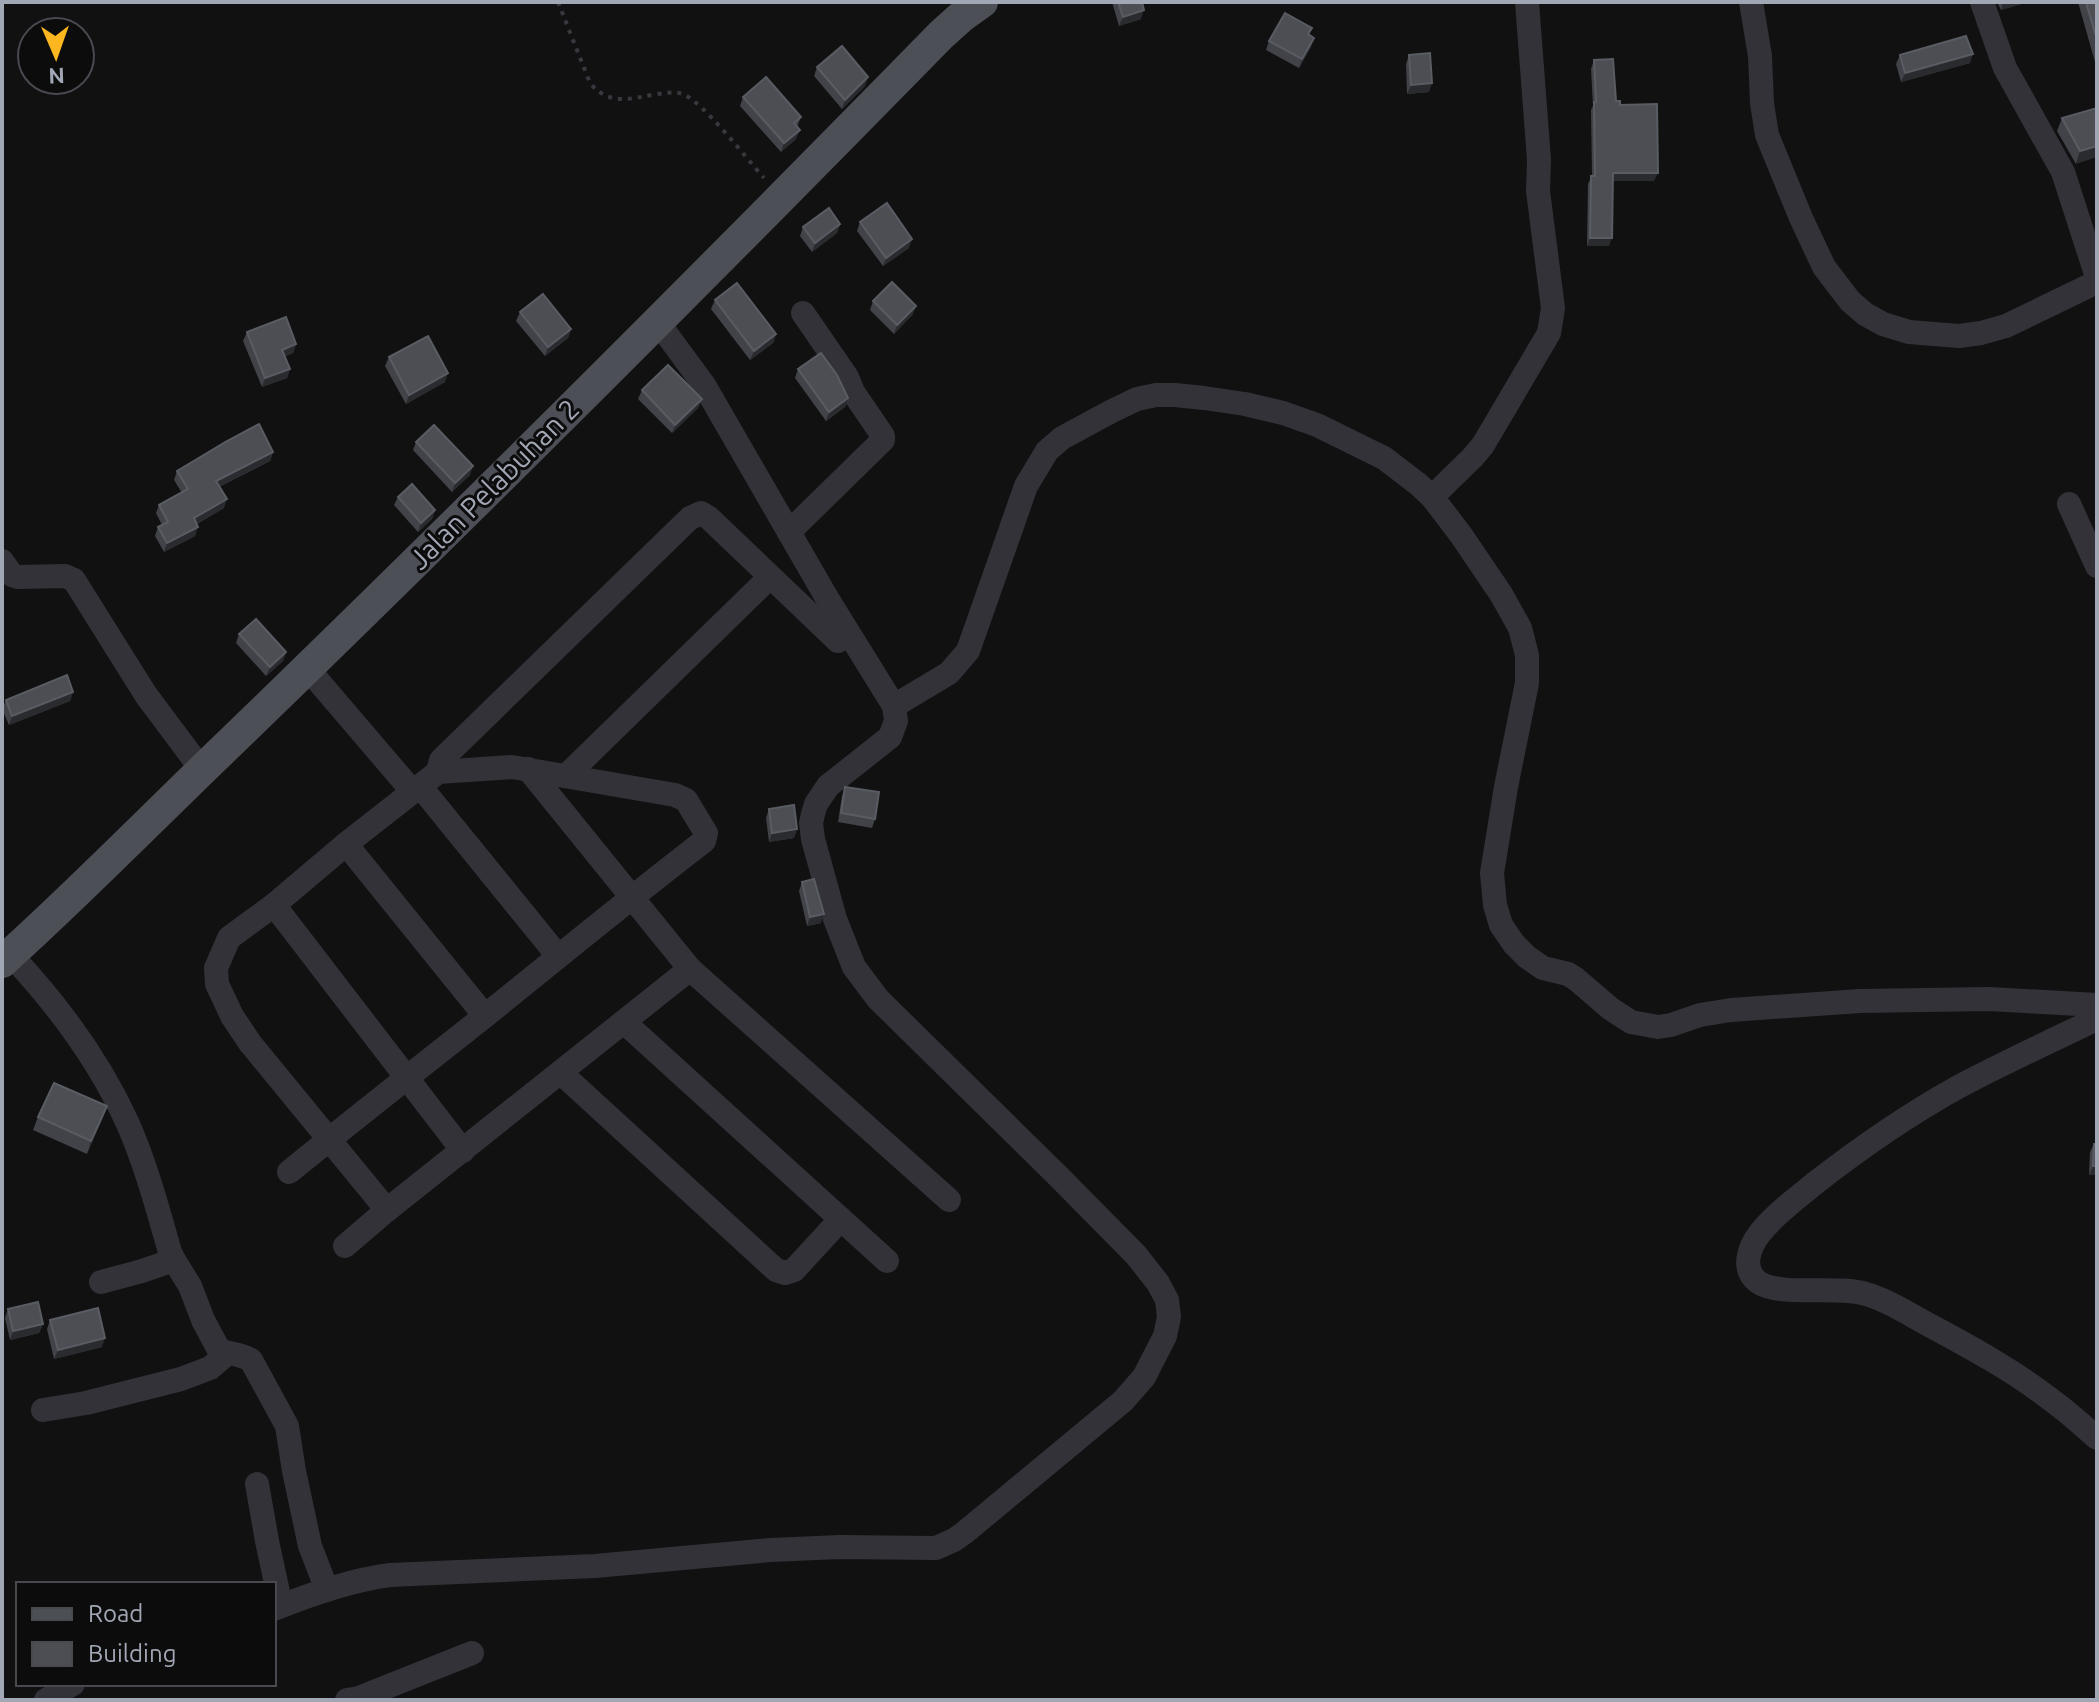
<svg xmlns="http://www.w3.org/2000/svg" width="2099" height="1702" viewBox="0 0 2099 1702" font-family="Ubuntu,sans-serif">
<style>
.lines{fill:none;stroke-linecap:round;stroke-linejoin:round}
.path{stroke:#38393f;stroke-width:4;stroke-dasharray:4 6;stroke-linecap:butt}
.minor{stroke:#323238;stroke-width:24}
.major{stroke:#4d4f57;stroke-width:32}
.wall{fill:#414348}
.shaded-wall{fill:#2a2b2e}
.building{fill:#4c4e54;stroke:#595c63;stroke-width:2}
.labels{text-anchor:middle;stroke-width:6;stroke-linejoin:round;paint-order:stroke}
.street-label{font-size:28px;fill:#a1a7b4;stroke:#0c0c0d}
</style>
<rect width="100%" height="100%" fill="#111112"/>
<g class="lines">
<!-- path -->
<path class="path" d="M558,2L590,83C610,107 631,98 658,94C667,93 674,91 683,94C705,104 746,158 764,178"/>
<!-- minor -->
<g class="minor">
<polyline points="1751,2 1760,56 1762,103 1767,135 1801,218 1824,267 1850,301 1865,314 1883,324 1909,332 1959,336 1981,333 2006,326 2097,282"/>
<polyline points="1982,2 2005,68 2063,172 2097,277"/>
<polyline points="1432,497 1473,457 1483,445 1549,333 1553,308 1538,191 1539,160 1527,2"/>
<polyline points="2069,504 2097,566"/>
<polyline points="789,532 883,440 883,436 853,392 847,377 803,313"/>
<polyline points="2,561 12,575 18,577 65,576 74,580 146,695 202,770"/>
<polyline points="308,669 413,792"/>
<polyline points="894,706 949,673 968,651 1026,486 1047,451 1062,438 1112,411 1137,399 1156,395 1175,395 1204,398 1245,404 1283,413 1317,425 1384,458 1418,484 1432,497 1461,535 1501,594 1520,628 1527,655 1527,683 1506,787 1492,873 1495,905 1501,925 1514,944 1527,957 1543,968 1568,974 1576,979 1611,1009 1631,1022 1658,1027 1671,1025 1700,1015 1731,1010 1860,1001 1989,999 2097,1005"/>
<polyline points="438,772 441,760 690,518 701,513 709,518 838,641"/>
<polyline points="566,776 770,577"/>
<polyline points="420,786 558,956"/>
<polyline points="346,844 485,1016"/>
<polyline points="274,905 463,1151"/>
<path d="M10,954C57,1004 100,1062 128,1124C146,1165 158,1210 170,1252L174,1260L142,1271L101,1282"/>
<polyline points="690,969 949,1200"/>
<path d="M2097,1019C2051,1041 2005,1062 1960,1086C1909,1114 1860,1148 1814,1184C1796,1199 1775,1214 1760,1233C1749,1247 1741,1269 1758,1282C1779,1297 1837,1285 1866,1294C1888,1300 1910,1315 1931,1326C1972,1348 2014,1371 2050,1399C2067,1411 2082,1425 2097,1438"/>
<polyline points="624,1022 887,1261"/>
<polyline points="561,1073 776,1270 785,1273 794,1270 841,1219"/>
<path d="M289,1172C354,1119 419,1068 485,1016C558,957 630,898 704,841L706,833L686,800L675,795L512,767L438,772L346,844L274,905L229,938L216,968L217,984L232,1016L250,1043L387,1210"/>
<polyline points="345,1246 387,1210 690,969 528,769"/>
<path d="M174,1260L190,1286L203,1320L219,1350C230,1354 241,1354 251,1360L287,1426L294,1471L310,1546L327,1590"/>
<polyline points="43,1410 86,1403 181,1379 210,1368 228,1353"/>
<polyline points="257,1484 267,1541 281,1606"/>
<path d="M274,1609C311,1594 351,1580 390,1575L595,1566L771,1550L840,1547L936,1548L954,1540L964,1533L1123,1401L1144,1377L1165,1336L1169,1317L1167,1300L1158,1283L1136,1255L1059,1177L878,999L854,967L835,919L813,839L811,823L813,814L816,804L828,786L890,737L896,721L894,706L827,598L704,385L657,321"/>
<polyline points="46,1700 73,1684"/>
<polyline points="347,1700 359,1698 472,1653"/>
</g>
<!-- major -->
<path class="major" d="M2,962C71,900 136,834 203,769C453,528 698,283 941,35L961,17L982,2"/>
</g>
<!-- wall -->
<g class="wall">
<polygon points="1112,2 1142,2 1141,19 1119,26"/>
<polygon points="1997,2 2028,2 2001,10"/>
<polygon points="2078,2 2097,2 2097,69"/>
<polygon points="1312,28 1309,35 1311,47 1299,68 1266,50 1269,41"/>
<polygon points="1409,55 1429,92 1407,94 1406,64"/>
<polygon points="1900,55 1970,63 1901,82 1896,64"/>
<polygon points="1594,60 1616,101 1620,105 1654,181 1613,181 1609,246 1587,246 1588,184 1592,176 1591,110 1593,106 1591,69"/>
<polygon points="817,67 865,86 842,109 814,76"/>
<polygon points="743,97 801,117 797,127 796,139 781,152 740,106"/>
<polygon points="2097,108 2076,164 2057,131 2062,118"/>
<polygon points="860,222 909,248 883,266 857,231"/>
<polygon points="840,224 837,233 812,252 800,236 803,227"/>
<polygon points="715,300 776,334 773,343 750,360 711,309"/>
<polygon points="873,301 913,314 894,334 870,310"/>
<polygon points="520,312 571,329 568,338 545,356 516,321"/>
<polygon points="247,332 296,344 293,353 285,356 290,369 287,378 262,387 243,341"/>
<polygon points="389,357 445,382 406,404 385,366"/>
<polygon points="798,369 848,398 845,407 826,421 795,378"/>
<polygon points="642,390 702,399 698,408 672,433 638,399"/>
<polygon points="416,442 470,475 452,492 413,450"/>
<polygon points="273,452 270,461 219,487 224,508 197,524 195,536 164,552 155,536 158,527 162,525 156,513 159,505 182,493 174,480 177,471"/>
<polygon points="398,497 435,510 432,519 418,532 394,505"/>
<polygon points="239,634 286,652 283,661 266,676 236,643"/>
<polygon points="73,692 70,701 9,725 2,709 6,700"/>
<polygon points="845,787 875,819 872,828 838,822 842,796"/>
<polygon points="769,809 797,829 794,838 769,842 766,818"/>
<polygon points="802,882 821,923 807,926 799,891"/>
<polygon points="107,1106 87,1154 33,1130 38,1117"/>
<polygon points="2094,1144 2097,1144 2097,1175 2089,1175 2090,1152"/>
<polygon points="8,1309 43,1324 39,1333 10,1340 5,1318"/>
<polygon points="50,1320 102,1347 54,1359 47,1329"/>
</g>
<!-- shaded-wall -->
<g class="shaded-wall">
<polygon points="2003,2 2028,2 2001,10"/>
<polygon points="1144,10 1141,19 1119,26 1123,17"/>
<polygon points="1314,38 1311,47 1299,68 1302,59"/>
<polygon points="1973,54 1970,63 1901,82 1905,73"/>
<polygon points="868,77 865,86 842,109 845,100"/>
<polygon points="1432,83 1429,92 1407,94 1411,85"/>
<polygon points="800,130 796,139 781,152 784,143"/>
<polygon points="2097,146 2097,157 2076,164 2080,151"/>
<polygon points="1613,173 1658,173 1654,181 1609,181"/>
<polygon points="840,224 837,233 812,252 815,243"/>
<polygon points="1590,238 1612,238 1609,246 1587,246"/>
<polygon points="912,239 909,248 883,266 886,258"/>
<polygon points="916,306 913,314 894,334 897,325"/>
<polygon points="571,329 568,338 545,356 548,347"/>
<polygon points="776,334 773,343 750,360 754,351"/>
<polygon points="296,344 293,353 279,359 282,350"/>
<polygon points="290,369 287,378 262,387 265,378"/>
<polygon points="448,373 445,382 406,404 409,395"/>
<polygon points="848,398 845,407 826,421 829,412"/>
<polygon points="702,399 698,408 672,433 675,425"/>
<polygon points="273,452 270,461 213,490 216,481"/>
<polygon points="473,466 470,475 452,492 455,483"/>
<polygon points="227,499 224,508 191,527 194,518"/>
<polygon points="435,510 432,519 418,532 421,523"/>
<polygon points="198,527 195,536 164,552 167,543"/>
<polygon points="286,652 283,661 266,676 270,667"/>
<polygon points="73,692 70,701 9,725 12,716"/>
<polygon points="797,829 794,838 769,842 772,833"/>
<polygon points="824,914 821,923 807,926 810,917"/>
<polygon points="107,1106 102,1120 87,1154 91,1141"/>
<polygon points="2093,1166 2097,1166 2097,1175 2089,1175"/>
<polygon points="43,1324 39,1333 10,1340 13,1331"/>
<polygon points="105,1338 102,1347 54,1359 58,1350"/>
</g>
<!-- building -->
<g class="building">
<polygon points="1118,2 1142,2 1144,10 1123,17"/>
<polygon points="2086,2 2097,2 2097,40"/>
<polygon points="1285,13 1312,28 1308,34 1314,38 1302,59 1269,41"/>
<polygon points="1966,36 1973,54 1905,73 1900,55"/>
<polygon points="842,46 868,77 845,100 817,67"/>
<polygon points="1430,53 1432,83 1411,85 1409,55"/>
<polygon points="1613,59 1616,101 1620,101 1620,105 1657,104 1658,173 1613,173 1612,238 1590,238 1591,176 1595,176 1594,102 1596,102 1594,60"/>
<polygon points="766,77 801,117 794,123 800,130 784,143 743,97"/>
<polygon points="2097,108 2097,146 2080,151 2062,118"/>
<polygon points="887,203 912,239 886,258 860,222"/>
<polygon points="829,208 840,224 815,243 803,227"/>
<polygon points="892,282 916,306 897,325 873,301"/>
<polygon points="737,283 776,334 754,351 715,300"/>
<polygon points="543,294 571,329 548,347 520,312"/>
<polygon points="286,317 296,344 282,350 290,369 265,378 247,332"/>
<polygon points="428,336 448,373 409,395 389,357"/>
<polygon points="821,353 837,375 848,398 829,412 798,369"/>
<polygon points="668,365 702,399 675,425 642,390"/>
<polygon points="259,424 273,452 216,481 227,499 194,518 198,527 167,543 158,527 168,522 159,505 188,489 177,471 227,441"/>
<polygon points="434,425 473,466 455,483 416,442"/>
<polygon points="412,484 435,510 421,523 398,497"/>
<polygon points="256,619 286,652 270,667 239,634"/>
<polygon points="67,675 73,692 12,716 6,700"/>
<polygon points="845,787 879,792 875,819 841,813"/>
<polygon points="794,805 797,829 772,833 769,809"/>
<polygon points="814,879 824,914 810,917 802,882"/>
<polygon points="54,1083 107,1106 91,1141 38,1117"/>
<polygon points="2094,1144 2097,1144 2097,1166 2093,1166"/>
<polygon points="38,1302 43,1324 13,1331 8,1309"/>
<polygon points="98,1308 105,1338 58,1350 50,1320"/>
</g>
<g class="labels">
<!-- street labels -->
<g class="street-label">
<text transform="translate(494 484) rotate(-45)" y="10">Jalan Pelabuhan 2</text>
</g>
</g>
<!-- border -->
<rect width="2099" height="1702" fill="none" stroke="#a1a7b4" stroke-width="8"/>
<!-- legend -->
<rect x="16" y="1582" width="260" height="104" fill="#0c0c0d" stroke="#484a50" stroke-width="2"/>
<rect x="32" y="1608" width="40" height="12" fill="#4d4f57" stroke="#484a50" stroke-width="2"/>
<text x="88" y="1622" font-size="24" fill="#a1a7b4">Road</text>
<rect x="32" y="1642" width="40" height="24" fill="#4c4e54" stroke="#484a50" stroke-width="2"/>
<text x="88" y="1662" font-size="24" fill="#a1a7b4">Building</text>
<!-- north arrow -->
<g transform="translate(56 56) rotate(178)"><circle r="38" fill="#0c0c0d" stroke="#484a50" stroke-width="2"/>
<path d="M0-6L14 30L0 20L-14 30Z" fill="#fbb620"/>
<text y="-12" font-size="22" font-weight="bold" text-anchor="middle" fill="#a1a7b4">N</text>
</g>
</svg>
